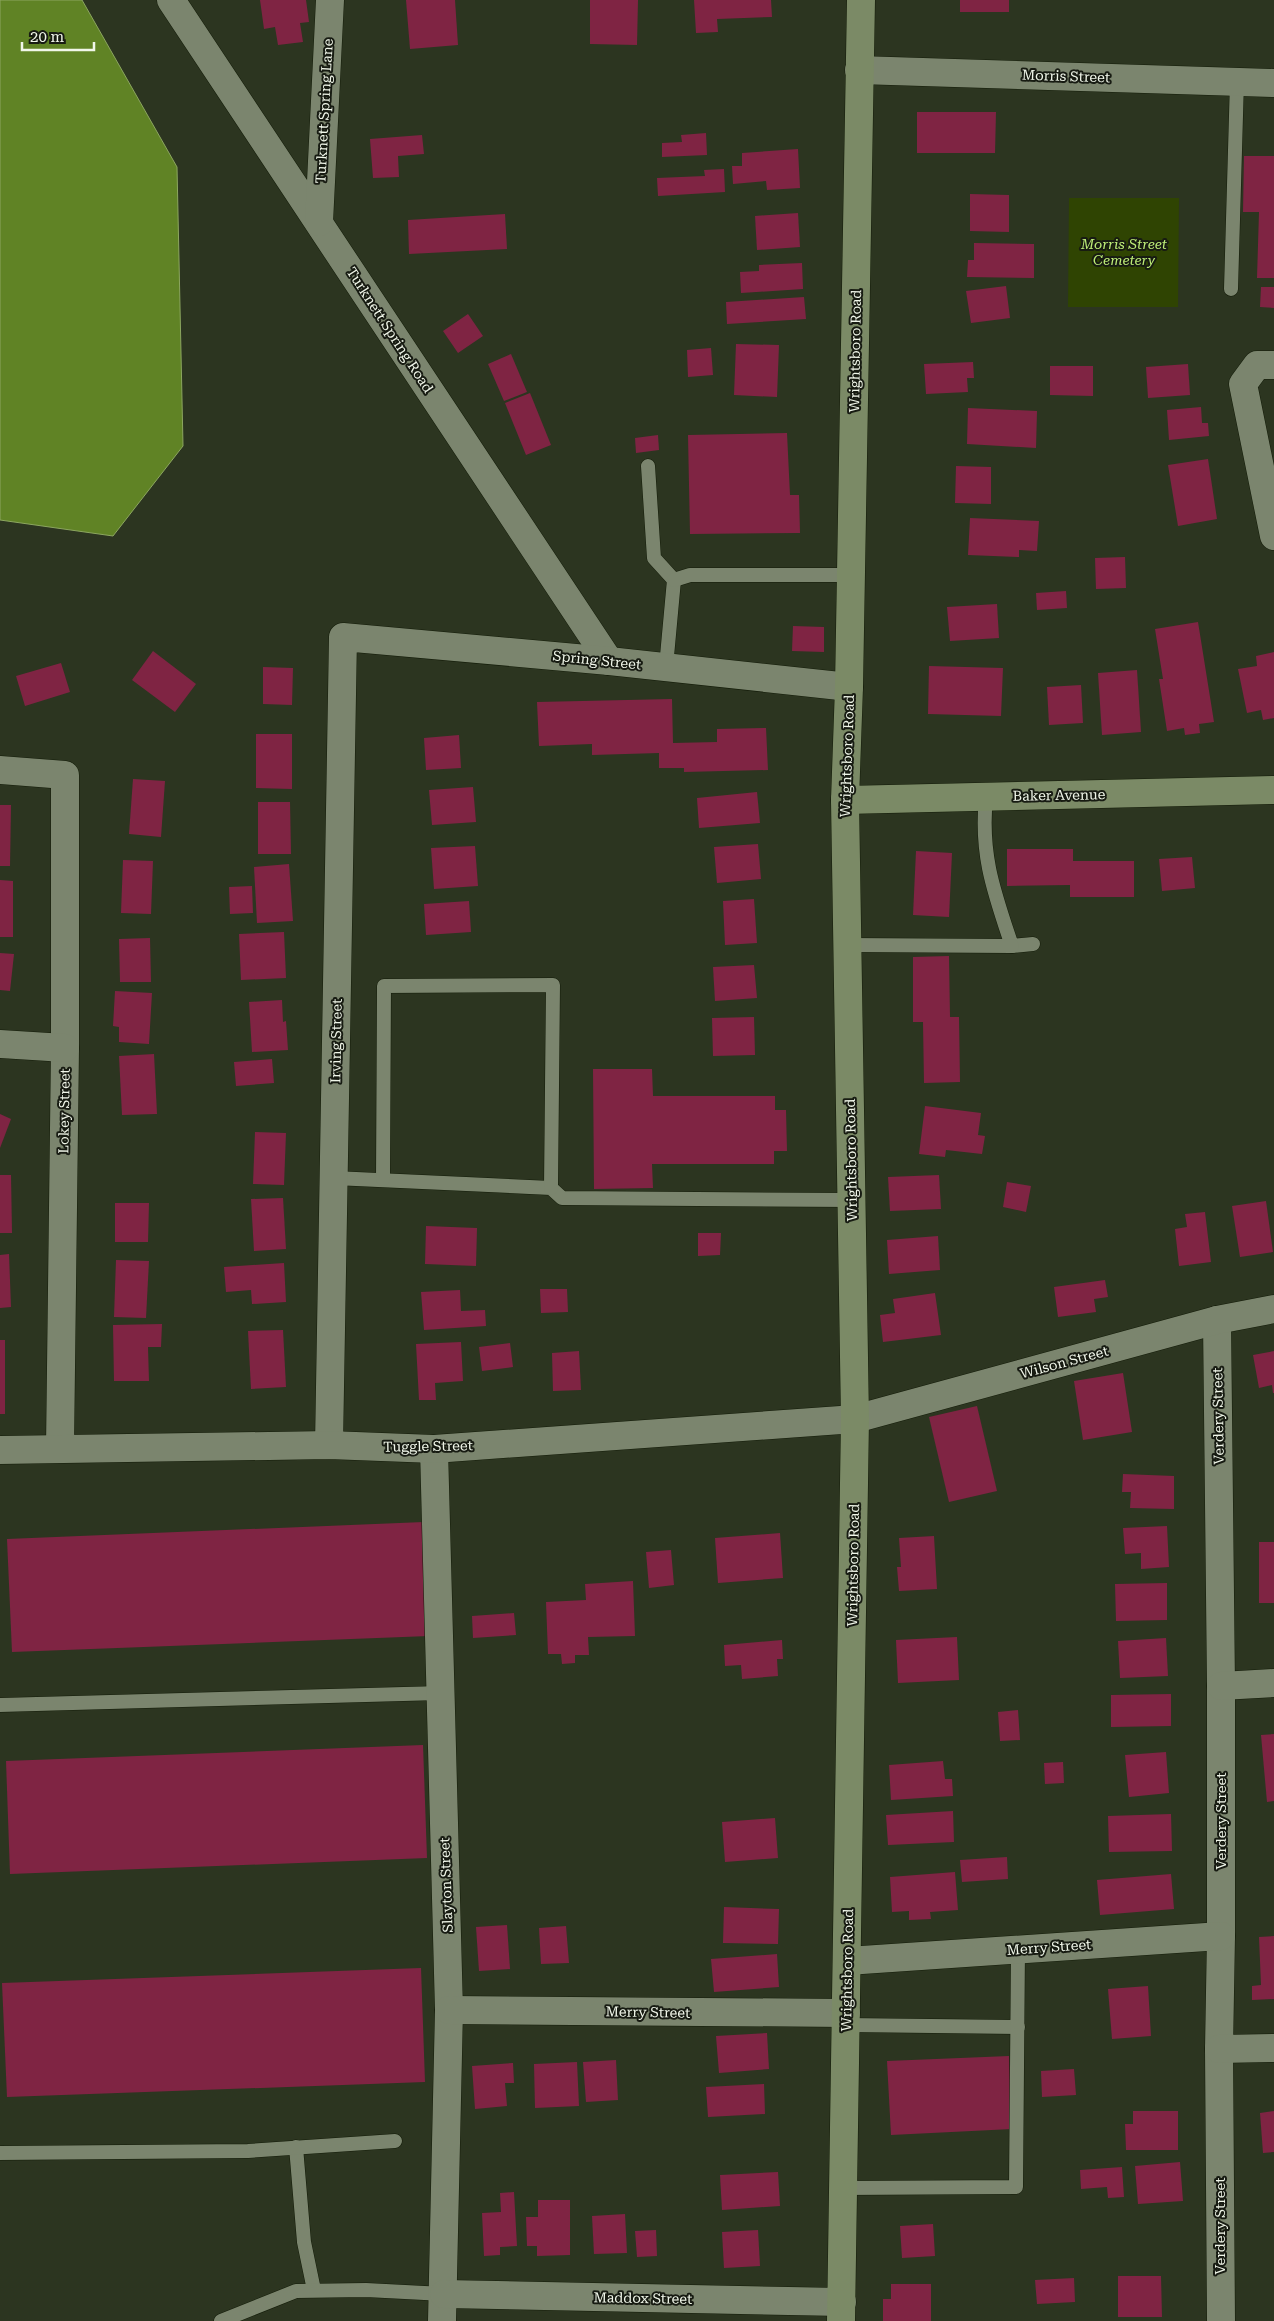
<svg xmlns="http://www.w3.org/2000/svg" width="1274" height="2321" viewBox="0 0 1274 2321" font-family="'Roboto Serif',serif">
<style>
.green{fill:#2f4402}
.water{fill:#608325;stroke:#8ca660}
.building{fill:#7f2443}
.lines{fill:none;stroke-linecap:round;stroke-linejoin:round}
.lane-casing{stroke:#141c09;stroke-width:15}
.street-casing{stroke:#141c09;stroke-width:29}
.secondary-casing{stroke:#141c09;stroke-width:29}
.lane{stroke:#7b856e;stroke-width:14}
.street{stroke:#7b856e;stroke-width:28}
.secondary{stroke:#7b8a66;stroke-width:28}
.labels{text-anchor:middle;stroke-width:4;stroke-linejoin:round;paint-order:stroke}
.street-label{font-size:14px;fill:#f1f7ea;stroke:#171b12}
.park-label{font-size:14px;font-style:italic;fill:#bded77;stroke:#171b12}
</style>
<rect width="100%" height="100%" fill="#2c3520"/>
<!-- green -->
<polygon class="green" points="1069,198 1179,198 1178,307 1068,307"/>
<!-- water -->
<polygon class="water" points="0,0 82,0 177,167 183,446 113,536 0,520"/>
<!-- building -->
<g class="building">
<polygon points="260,0 306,0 309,22 300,23 303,42 278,45 275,27 264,29"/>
<polygon points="406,0 455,0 458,45 410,49"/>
<polygon points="590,0 638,0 637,45 590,44"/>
<polygon points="694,0 771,0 772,17 717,19 718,32 696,33"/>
<rect x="960" y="0" width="49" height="12"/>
<polygon points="917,112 996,112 995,153 917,153"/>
<polygon points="706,133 707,155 662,157 662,143 682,142 681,135"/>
<polygon points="422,135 424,154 398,156 399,177 373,178 370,139"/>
<polygon points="798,149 800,188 767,190 766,181 733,184 732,166 742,166 742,153"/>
<polygon points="1244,156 1274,156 1274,278 1257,278 1259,212 1243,212"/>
<polygon points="724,169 725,192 658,196 657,178 705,176 704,170"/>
<polygon points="970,194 1009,195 1009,232 970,231"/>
<polygon points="798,213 800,247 757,250 755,216"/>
<polygon points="505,214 507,249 409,254 408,220"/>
<polygon points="974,243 1034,244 1034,278 967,277 968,260 974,260"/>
<polygon points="802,263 803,289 741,293 740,272 759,271 759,265"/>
<polygon points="1006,286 1010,318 971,323 966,291"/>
<polygon points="1261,287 1274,287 1274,308 1260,307"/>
<polygon points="804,297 806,319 727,324 726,302"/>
<polygon points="468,314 483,336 458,353 443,331"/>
<polygon points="736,344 779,345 777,397 734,395"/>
<polygon points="711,348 713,375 688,377 687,350"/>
<polygon points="511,354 527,392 504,401 488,364"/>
<polygon points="973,362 974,378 967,378 968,392 926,394 924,364"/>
<polygon points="1188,364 1190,395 1148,398 1146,367"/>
<polygon points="1050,366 1093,366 1093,396 1050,395"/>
<polygon points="530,393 551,445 526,455 505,403"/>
<polygon points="1201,407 1202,423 1208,423 1209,436 1169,440 1167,410"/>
<polygon points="968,408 1037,411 1036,448 967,444"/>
<polygon points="787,433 790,495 799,495 800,533 690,534 688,435"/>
<polygon points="658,435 659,450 636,453 635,438"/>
<polygon points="1208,459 1217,519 1178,526 1168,465"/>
<polygon points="956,466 991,467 991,504 955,503"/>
<polygon points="970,518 1039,521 1037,551 1019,550 1019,557 968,555"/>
<polygon points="1125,557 1126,588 1096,589 1095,558"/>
<polygon points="1066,591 1067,608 1037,610 1036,593"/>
<polygon points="997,604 999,638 950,641 947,607"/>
<polygon points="1198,622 1214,722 1199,724 1200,733 1185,735 1184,728 1167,731 1159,679 1163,679 1155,629"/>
<polygon points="793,626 824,627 824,652 792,651"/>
<polygon points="153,651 196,684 175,712 132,680"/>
<polygon points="1274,652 1274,718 1263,720 1261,710 1247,713 1238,669 1257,666 1256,656"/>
<polygon points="61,663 70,692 25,706 16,676"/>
<polygon points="929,666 1003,668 1001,716 928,714"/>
<polygon points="263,667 293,668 292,705 263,704"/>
<polygon points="1137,670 1141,732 1102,735 1098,673"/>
<polygon points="1081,685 1083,723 1049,725 1047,687"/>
<polygon points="672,699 673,743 717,742 717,729 766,728 768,770 684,772 684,768 659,768 659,753 592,755 592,744 539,746 537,702"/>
<polygon points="256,734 292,734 292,789 256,788"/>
<polygon points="459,735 461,768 426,770 424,738"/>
<polygon points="133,779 165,781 161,837 129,834"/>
<polygon points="473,787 476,822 432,825 429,790"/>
<polygon points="757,792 760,823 699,828 697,798"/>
<polygon points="258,802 290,802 291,854 258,854"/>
<polygon points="0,805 11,805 10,866 0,866"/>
<polygon points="758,844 761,879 717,883 714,847"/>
<polygon points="475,846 478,886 434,889 431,848"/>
<polygon points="1007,849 1073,849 1073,861 1134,861 1134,897 1070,897 1070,885 1007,886"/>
<polygon points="916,851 952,853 949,917 913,915"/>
<polygon points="1192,857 1195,888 1162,891 1159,859"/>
<polygon points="123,860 153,861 151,914 121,913"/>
<polygon points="289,864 293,921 257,923 254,867"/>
<polygon points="0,880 13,881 13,937 0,937"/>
<polygon points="252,886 253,913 230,914 229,887"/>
<polygon points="754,899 757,943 725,945 723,901"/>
<polygon points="469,901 471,932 426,935 424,904"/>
<polygon points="284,932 286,978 241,980 239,934"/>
<polygon points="150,938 151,982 120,982 119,939"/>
<polygon points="0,953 14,954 10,991 0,990"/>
<polygon points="949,956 950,1017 959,1017 960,1082 924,1083 923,1022 913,1022 913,957"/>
<polygon points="754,965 757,998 715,1001 713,967"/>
<polygon points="115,991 152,993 149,1044 119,1042 119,1027 113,1026"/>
<polygon points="282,1000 283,1022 286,1021 288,1050 252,1052 249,1002"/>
<polygon points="754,1017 755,1055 713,1056 712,1018"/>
<polygon points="154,1054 157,1114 122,1115 119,1056"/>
<polygon points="272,1059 274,1083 236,1086 234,1062"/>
<polygon points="593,1069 652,1069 653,1096 775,1096 775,1110 786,1110 787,1151 774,1151 774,1164 652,1164 653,1188 594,1189"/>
<polygon points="925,1106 981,1113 978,1135 985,1136 982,1154 946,1150 945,1157 919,1154"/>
<polygon points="0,1114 11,1119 0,1148"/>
<polygon points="255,1132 286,1133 284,1185 253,1184"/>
<polygon points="0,1175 11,1175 12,1233 0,1233"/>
<polygon points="939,1175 941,1209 890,1211 888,1177"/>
<polygon points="1007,1182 1031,1186 1026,1212 1003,1207"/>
<polygon points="283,1198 286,1249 254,1251 251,1199"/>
<polygon points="1266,1201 1273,1252 1240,1257 1232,1206"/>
<polygon points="115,1203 149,1203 148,1242 115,1242"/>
<polygon points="1205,1212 1211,1262 1179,1266 1175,1229 1187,1227 1185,1214"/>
<polygon points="426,1226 477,1228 476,1266 425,1264"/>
<polygon points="698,1233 721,1233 720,1255 698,1256"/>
<polygon points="938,1236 940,1270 889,1274 887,1240"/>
<polygon points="9,1254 11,1307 0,1308 0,1255"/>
<polygon points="116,1260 149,1261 146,1318 114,1317"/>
<polygon points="284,1263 286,1302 252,1304 251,1290 226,1292 224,1267"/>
<polygon points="1105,1280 1108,1297 1094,1299 1096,1312 1058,1317 1054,1287"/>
<polygon points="540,1289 567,1289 568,1312 541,1313"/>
<polygon points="460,1290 461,1311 485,1310 486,1326 424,1330 421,1292"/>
<polygon points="935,1293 941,1335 883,1342 880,1315 895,1313 893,1299"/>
<polygon points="162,1324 161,1347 148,1347 149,1381 114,1381 113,1325"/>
<polygon points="283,1330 286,1387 251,1389 248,1331"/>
<rect x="0" y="1340" width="5" height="74"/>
<polygon points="461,1342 463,1381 435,1383 436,1400 419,1400 416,1344"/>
<polygon points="510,1343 513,1367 482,1371 479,1347"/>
<polygon points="579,1351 581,1390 553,1391 552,1353"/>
<polygon points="1274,1351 1274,1393 1273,1393 1272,1385 1259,1388 1253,1355"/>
<polygon points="1123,1373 1132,1432 1083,1440 1074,1381"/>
<polygon points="977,1406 997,1491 949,1502 929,1417"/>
<polygon points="1123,1474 1174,1476 1174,1509 1130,1508 1131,1492 1122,1492"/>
<polygon points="424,1522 429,1636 12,1652 7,1539"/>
<polygon points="1167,1526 1169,1567 1141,1569 1141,1553 1125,1554 1123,1528"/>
<polygon points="780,1533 783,1578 718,1583 715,1538"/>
<polygon points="934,1536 937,1589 899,1591 897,1567 901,1567 899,1538"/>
<rect x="1259" y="1542" width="15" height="61"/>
<polygon points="671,1550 674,1585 649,1588 646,1552"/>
<polygon points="633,1581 635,1636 588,1637 589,1655 575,1655 575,1663 562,1664 561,1654 548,1654 546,1602 586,1600 585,1584"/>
<polygon points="1167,1583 1167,1620 1116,1621 1115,1584"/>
<polygon points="514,1613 516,1635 473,1638 472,1616"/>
<polygon points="957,1637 959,1680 898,1683 896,1640"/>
<polygon points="1166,1638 1168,1676 1120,1678 1118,1641"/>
<polygon points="782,1640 783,1659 777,1659 778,1676 742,1679 741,1665 725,1666 724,1645"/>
<polygon points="1171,1694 1171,1726 1111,1727 1111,1695"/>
<polygon points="1018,1710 1020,1740 1000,1741 998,1712"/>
<polygon points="1274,1734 1274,1801 1267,1802 1261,1735"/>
<polygon points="423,1745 427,1858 10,1874 6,1761"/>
<polygon points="1166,1752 1169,1793 1129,1797 1125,1755"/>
<polygon points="943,1761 945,1779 952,1779 953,1796 891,1800 889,1765"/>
<polygon points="1063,1762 1064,1783 1045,1784 1044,1763"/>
<polygon points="953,1811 954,1842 888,1845 886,1815"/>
<polygon points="1171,1814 1172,1851 1109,1852 1108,1816"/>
<polygon points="775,1818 778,1858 725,1862 722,1822"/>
<polygon points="1007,1857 1008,1879 962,1882 960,1860"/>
<polygon points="955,1872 958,1910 930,1912 931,1919 909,1920 909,1911 892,1912 890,1877"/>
<polygon points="1171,1874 1174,1909 1100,1915 1097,1880"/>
<polygon points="724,1907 779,1909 778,1944 723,1943"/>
<polygon points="507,1925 510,1969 479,1971 476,1927"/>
<polygon points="566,1926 569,1963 541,1964 539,1928"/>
<polygon points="1274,1936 1274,1999 1252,2000 1252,1986 1261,1985 1259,1937"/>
<polygon points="777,1954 779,1987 714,1992 711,1959"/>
<polygon points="421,1968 425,2082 7,2097 2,1983"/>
<polygon points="1148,1986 1151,2036 1112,2039 1108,1989"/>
<polygon points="767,2033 769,2069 719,2073 716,2036"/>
<polygon points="1009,2056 1012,2129 891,2135 887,2061"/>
<polygon points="616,2060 618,2100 586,2102 583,2062"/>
<polygon points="577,2062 579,2106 535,2108 534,2064"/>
<polygon points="513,2063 514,2083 505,2083 507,2106 475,2109 472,2066"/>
<polygon points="1074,2069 1076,2095 1042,2097 1041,2071"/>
<polygon points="764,2084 765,2114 708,2117 706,2087"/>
<polygon points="1133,2111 1178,2111 1178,2150 1126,2150 1125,2124 1133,2124"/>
<polygon points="1274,2111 1274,2152 1263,2153 1260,2113"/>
<polygon points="1180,2162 1183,2201 1138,2204 1135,2166"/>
<polygon points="1122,2167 1124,2197 1108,2198 1107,2187 1081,2189 1080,2170"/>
<polygon points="778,2172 780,2206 722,2210 720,2175"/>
<polygon points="514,2192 517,2246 500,2247 500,2255 484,2256 482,2213 501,2212 500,2193"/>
<polygon points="538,2200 570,2200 570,2255 537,2256 537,2246 527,2246 526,2217 538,2217"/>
<polygon points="625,2214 627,2253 594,2254 592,2216"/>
<polygon points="933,2224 935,2256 902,2258 900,2226"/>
<polygon points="656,2230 657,2256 637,2257 635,2231"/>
<polygon points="758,2230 760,2266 724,2268 722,2232"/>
<polygon points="1118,2276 1161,2276 1162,2317 1118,2317"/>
<polygon points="1074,2278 1075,2302 1037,2304 1035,2280"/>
<polygon points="891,2284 931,2284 931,2321 883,2321 883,2299 891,2299"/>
</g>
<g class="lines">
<defs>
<g id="lane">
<polyline points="1231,289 1237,81"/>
<polyline points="648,466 654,558 674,580 666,667"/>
<polyline points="674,580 690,575 851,575"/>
<path d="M986,797C980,855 994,892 1012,946L1033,944"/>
<polyline points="847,945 1012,946"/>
<polyline points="334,1178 551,1188 562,1198 852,1200"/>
<polyline points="383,1179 384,986 553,985 551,1188"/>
<polyline points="0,1705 441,1693"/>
<polyline points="846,2025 1018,2027"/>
<polyline points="296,2147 304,2242 314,2290"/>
<polyline points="0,2153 248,2151 395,2141"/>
<polyline points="843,2188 1016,2187 1018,1949"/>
<polyline points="221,2321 296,2291 366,2290 444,2294"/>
</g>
<g id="street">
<polyline points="171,0 609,661"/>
<polyline points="859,70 1274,83"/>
<polyline points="319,222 330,0"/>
<polyline points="1274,365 1257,365 1243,384 1274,536"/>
<polyline points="0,770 65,775 65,1048 60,1448"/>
<polyline points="0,1044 65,1048"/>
<polyline points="1217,1320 1221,1686 1221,1936 1219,2049 1221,2321"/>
<polyline points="329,1445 343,637 609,661 849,687"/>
<polyline points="434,1449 449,2010 442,2321"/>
<polyline points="0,1450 329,1445 434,1449 855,1419 1217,1320 1274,1309"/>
<polyline points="1221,1686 1274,1683"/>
<polyline points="847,1961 1221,1936"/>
<polyline points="449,2010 846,2013"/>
<polyline points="1219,2049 1274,2048"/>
<polyline points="444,2294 842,2302"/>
</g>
<g id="secondary">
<polyline points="845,800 1274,790"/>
<polyline points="841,2321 855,1419 845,800 849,687 861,0"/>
</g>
</defs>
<!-- lane casing -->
<use href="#lane" class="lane-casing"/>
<!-- street casing -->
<use href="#street" class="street-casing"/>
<!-- secondary casing -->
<use href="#secondary" class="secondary-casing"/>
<!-- lane -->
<use href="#lane" class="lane"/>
<!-- street -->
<use href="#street" class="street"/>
<!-- secondary -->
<use href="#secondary" class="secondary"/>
</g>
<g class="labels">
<!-- street labels -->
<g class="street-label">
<text transform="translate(1066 76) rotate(2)" y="5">Morris Street</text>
<text transform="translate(324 111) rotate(-87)" y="5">Turknett Spring Lane</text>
<text transform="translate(390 330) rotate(57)" y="5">Turknett Spring Road</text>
<text transform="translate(855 351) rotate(-89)" y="5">Wrightsboro Road</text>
<text transform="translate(597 660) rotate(6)" y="5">Spring Street</text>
<text transform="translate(847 756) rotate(-88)" y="5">Wrightsboro Road</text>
<text transform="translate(1059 795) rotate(-1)" y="5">Baker Avenue</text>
<text transform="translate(336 1041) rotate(-89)" y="5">Irving Street</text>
<text transform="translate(64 1111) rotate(-89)" y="5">Lokey Street</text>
<text transform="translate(851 1160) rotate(-91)" y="5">Wrightsboro Road</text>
<text transform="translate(1064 1362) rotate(-15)" y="5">Wilson Street</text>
<text transform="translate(1218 1416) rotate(-91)" y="5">Verdery Street</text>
<text transform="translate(428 1446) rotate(-1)" y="5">Tuggle Street</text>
<text transform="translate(853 1565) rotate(-89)" y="5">Wrightsboro Road</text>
<text transform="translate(1221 1821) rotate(-90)" y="5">Verdery Street</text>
<text transform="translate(446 1885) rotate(-92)" y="5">Slayton Street</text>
<text transform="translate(1049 1947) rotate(-4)" y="5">Merry Street</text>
<text transform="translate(847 1970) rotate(-89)" y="5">Wrightsboro Road</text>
<text transform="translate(648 2012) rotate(1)" y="5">Merry Street</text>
<text transform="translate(1220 2226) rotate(-90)" y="5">Verdery Street</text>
<text transform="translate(643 2298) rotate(1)" y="5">Maddox Street</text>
</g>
<!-- park labels -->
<g class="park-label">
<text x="1124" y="249">Morris Street<tspan x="1124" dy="16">Cemetery</tspan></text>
</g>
</g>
<!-- scale -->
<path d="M22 42v8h72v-8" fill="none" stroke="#f1f7ea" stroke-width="2.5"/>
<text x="30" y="42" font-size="15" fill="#f1f7ea" stroke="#171b12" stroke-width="4" paint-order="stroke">20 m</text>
</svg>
